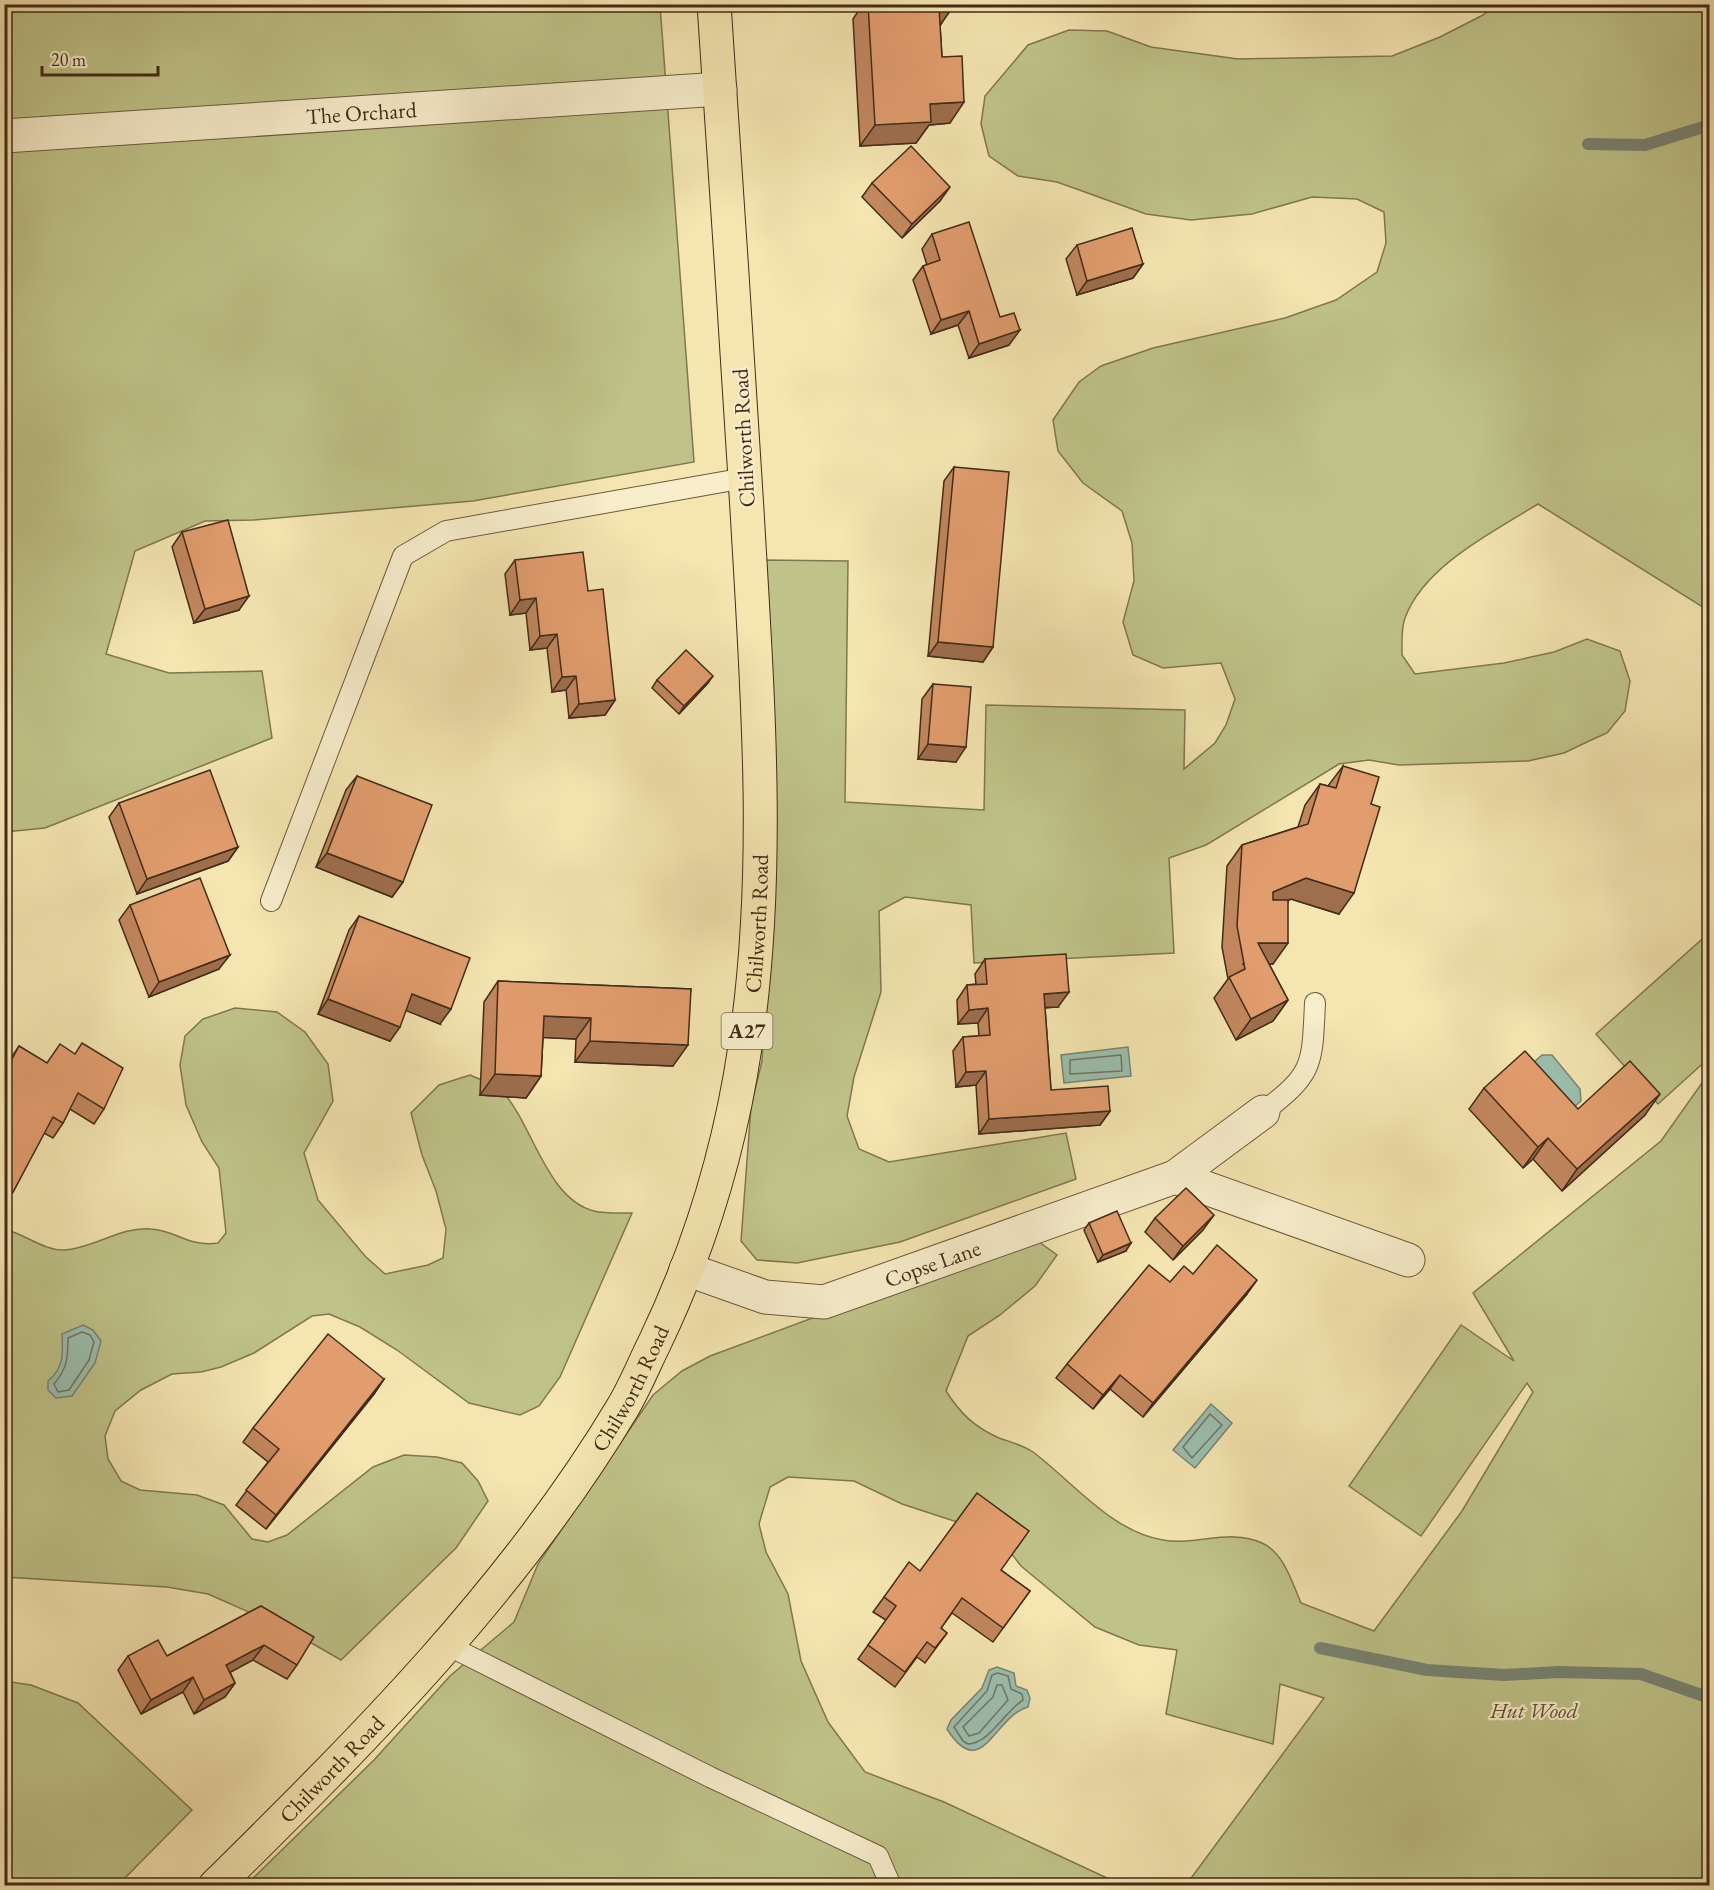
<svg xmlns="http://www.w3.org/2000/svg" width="1714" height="1890" viewBox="0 0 1714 1890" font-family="'EB Garamond',serif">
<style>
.green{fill:#bfc389;stroke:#817750;stroke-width:1.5}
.water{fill:#9cbfaf;stroke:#788473;stroke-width:1.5}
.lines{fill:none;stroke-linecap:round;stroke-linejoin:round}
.shore{stroke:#707564;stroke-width:1.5}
.stream{stroke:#788473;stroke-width:12}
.lane-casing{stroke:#6f5a3e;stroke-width:22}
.street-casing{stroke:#6f5a3e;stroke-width:35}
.primary-casing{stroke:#432b18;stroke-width:35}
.lane{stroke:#f8eecc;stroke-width:20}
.street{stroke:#f8eecc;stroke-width:33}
.primary{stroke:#f4e5b1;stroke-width:33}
.wall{fill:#c2875f;stroke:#432b18;stroke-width:1.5}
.shaded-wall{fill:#9e6e4d;stroke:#432b18;stroke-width:1.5}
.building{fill:#e29d6e;stroke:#432b18;stroke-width:1.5}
.labels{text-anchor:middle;stroke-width:4.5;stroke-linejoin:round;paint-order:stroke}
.shield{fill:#f8eecc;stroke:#79664e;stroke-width:1.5}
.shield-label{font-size:21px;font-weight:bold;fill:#432b18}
.street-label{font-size:22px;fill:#432b18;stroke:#f8eecc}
.park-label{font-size:22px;font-style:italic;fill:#625134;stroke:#f8eecc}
</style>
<rect width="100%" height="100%" fill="#f4e5b1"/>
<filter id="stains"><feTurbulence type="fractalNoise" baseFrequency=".00333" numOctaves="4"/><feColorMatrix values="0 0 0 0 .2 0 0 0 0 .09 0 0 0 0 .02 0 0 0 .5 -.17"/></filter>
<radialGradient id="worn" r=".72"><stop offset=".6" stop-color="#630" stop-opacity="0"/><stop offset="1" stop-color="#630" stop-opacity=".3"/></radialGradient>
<!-- green -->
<g class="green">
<polygon points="5,5 660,5 694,462 473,501 253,520 205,521 135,551 106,654 169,673 262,671 272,738 45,828 5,832"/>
<path d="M1495,5H1709V611L1538,504C1493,532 1424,566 1405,618C1401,628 1402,644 1402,655L1415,674L1504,663L1554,652L1587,639L1620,651L1630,681L1625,711L1607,733L1587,742L1564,753L1528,761L1399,765L1369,760L1339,764L1206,845L1169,858L1174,953L974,963L971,905L905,897L879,911L881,992L854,1077L847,1116L859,1149L889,1162L1066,1133L1076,1179L900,1242L797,1263L757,1260L741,1241L751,1107L762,1061L771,887L763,560L848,561L845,802L984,810L986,705L1185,710L1184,769L1215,743L1226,725L1235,699L1221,663L1163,668L1133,655L1123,622L1134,581L1132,543L1122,511L1083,483L1058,451L1053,420L1079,382L1101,366L1153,348L1285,318L1336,300L1377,272L1386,243L1384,212L1357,199L1312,197L1252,214L1191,220L1146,214L1057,182L1018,176L989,156L981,124L985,96L1028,45L1069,30L1107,31L1151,47L1238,59L1392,56L1440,37L1483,15Z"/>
<polygon points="1709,933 1709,1058 1658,1104 1596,1034"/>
<path d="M235,1008L277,1012L305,1032L328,1064L333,1101L304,1153L318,1200L365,1256L385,1274L428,1265L443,1258L446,1229L436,1191L422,1155L411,1113L439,1085L470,1075C480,1080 496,1084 503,1092C533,1126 547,1199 594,1211C606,1214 620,1213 632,1213L560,1377L539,1406L520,1415L469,1403L397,1350L360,1327L329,1314L312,1316L254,1353L221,1367L201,1372L172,1374L141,1390L115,1411L105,1436L108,1459L121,1481L140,1490L197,1495L224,1505L252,1539L268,1542L287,1535L373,1467L404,1455L437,1457L462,1463L478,1481L488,1501L456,1548L341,1660L287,1629L208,1594L167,1587L5,1577L4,1229C25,1234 44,1251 65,1250C95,1248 121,1226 151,1229C178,1231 187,1247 218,1243L226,1233L219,1168L202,1142L186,1105L180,1065L185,1036L203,1019Z"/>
<path d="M1709,1073V1885H1186L1324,1698L1280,1684L1273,1744L1166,1714L1177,1650L1139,1645L1095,1627L1021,1566L997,1535L902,1504L854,1481L788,1477L770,1487L759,1524L766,1552L788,1594L801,1661L828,1722L865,1772L944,1802L1122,1885L245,1886L374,1760L450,1676L514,1622L538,1564L653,1395L682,1371L710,1356L842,1307L1039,1242L1057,1255L1035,1286L1000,1315L968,1336L946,1391C960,1413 974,1427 999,1438C1010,1442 1023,1445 1033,1452C1073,1482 1112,1532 1163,1540C1196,1546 1230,1528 1262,1543C1284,1553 1292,1582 1301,1603L1374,1631L1462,1511L1533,1392L1527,1383L1421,1536L1349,1486L1461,1325L1514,1361L1473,1293L1661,1141Z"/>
<polygon points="4,1681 31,1685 78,1703 192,1810 118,1885 5,1885"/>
</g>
<!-- water -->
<g class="water">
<polygon points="1128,1047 1131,1076 1064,1083 1061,1055"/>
<polygon points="1542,1055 1552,1055 1580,1089 1581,1101 1574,1107 1533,1063"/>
<path d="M83,1325L93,1330L101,1341L95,1363L72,1396L56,1398L48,1390V1381C64,1368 63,1353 62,1334Z"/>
<polygon points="1211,1404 1232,1423 1195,1468 1173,1450"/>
<path d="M997,1667L1014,1673L1016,1686L1027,1690L1030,1698L1028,1707C994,1716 982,1784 947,1729L951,1720L982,1688L989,1670Z"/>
</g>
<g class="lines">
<!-- shore -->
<g class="shore">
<polygon points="1121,1055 1122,1071 1070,1074 1070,1060"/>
<path d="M82,1332L90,1335L94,1342L89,1360L69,1390L58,1392L54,1384C67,1369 68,1358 68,1338Z"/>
<polygon points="1210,1414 1222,1425 1192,1458 1183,1447"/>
<path d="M998,1673L1008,1676L1011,1689L1022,1694L1023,1700C1005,1711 990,1743 968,1744L963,1741L954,1727L987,1691L992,1675Z"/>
<polygon points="997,1685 1002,1685 1008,1700 979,1733 969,1736 963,1727 993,1697"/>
</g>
<!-- stream -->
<g class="stream">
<polyline points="1588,144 1645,145 1710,125"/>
<polyline points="1320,1648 1427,1670 1504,1675 1558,1672 1641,1674 1710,1698"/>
</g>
<defs>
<g id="lane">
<polyline points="271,901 403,556 446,531 745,478"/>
<path d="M1263,1112C1314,1073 1312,1066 1315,1003"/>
<polyline points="447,1645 710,1777 878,1856 891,1886"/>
</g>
<g id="street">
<path id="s1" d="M4,136L720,89"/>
<polyline points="1175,1177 1408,1260"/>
<path id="s2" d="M686,1269L765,1297L824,1302L1175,1177L1263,1112"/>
</g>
<g id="primary">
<path id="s3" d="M215,1886C364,1739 515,1588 623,1407C635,1387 644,1364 655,1342C699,1250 730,1148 745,1047C772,870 757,687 747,510C737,341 725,173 714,4"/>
</g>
</defs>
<!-- lane casing -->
<use href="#lane" class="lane-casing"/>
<!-- street casing -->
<use href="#street" class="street-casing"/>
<!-- primary casing -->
<use href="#primary" class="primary-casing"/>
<!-- lane -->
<use href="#lane" class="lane"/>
<!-- street -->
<use href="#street" class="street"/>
<!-- primary -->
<use href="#primary" class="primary"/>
</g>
<!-- wall -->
<g class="wall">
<polygon points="863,4 953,4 940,26 942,57 950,123 929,125 916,143 860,146 853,19"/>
<polygon points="872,183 940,201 902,238 862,197"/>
<polygon points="932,234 1000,317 1009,345 969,358 958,325 931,334 913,280 923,266 927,265 922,249"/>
<polygon points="1077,245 1143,264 1133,278 1077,295 1066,259"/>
<polygon points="954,467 993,647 983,662 928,656 944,481"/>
<polygon points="182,532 239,610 194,623 172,547"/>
<polygon points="515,560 588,591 615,700 605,715 569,718 566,690 552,692 547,648 530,650 526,613 510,615 505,574"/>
<polygon points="657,680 708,683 679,714 652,688"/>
<polygon points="933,684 956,762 918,759 922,699"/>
<polygon points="1343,766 1339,914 1291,899 1288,901 1273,964 1269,964 1288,1000 1273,1021 1236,1040 1214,998 1228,979 1222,947 1227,866 1242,845 1298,827 1305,805 1320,784 1328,786"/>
<polygon points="357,776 403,882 392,897 316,867 346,790"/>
<polygon points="119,803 238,847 228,861 137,894 109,817"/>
<polygon points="130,905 219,969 149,997 119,920"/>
<polygon points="359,916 440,1024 406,1010 390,1041 318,1014 349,930"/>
<polygon points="985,959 1058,1007 1045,1008 1051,1090 1110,1111 1100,1125 979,1134 976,1085 956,1087 953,1051 963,1037 979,1036 978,1023 958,1024 957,1000 967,985 976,984 975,974"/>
<polygon points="498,981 691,989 673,1066 575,1062 576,1039 543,1037 541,1076 526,1098 480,1095 484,1002"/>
<polygon points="19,1046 47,1063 104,1109 94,1124 70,1109 63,1123 53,1138 44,1133 13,1192 4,1204 4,1070 9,1061"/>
<polygon points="1484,1088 1578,1109 1645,1115 1562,1191 1533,1159 1523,1168 1469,1109"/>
<polygon points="1155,1218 1203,1230 1173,1260 1145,1232"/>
<polygon points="1089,1223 1126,1251 1098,1262 1084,1230"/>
<polygon points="1193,1274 1247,1294 1143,1417 1110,1389 1093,1409 1056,1378 1067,1364 1170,1282"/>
<polygon points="384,1379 374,1394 266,1529 236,1505 268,1462 243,1442 253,1428"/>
<polygon points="1001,1570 1030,1591 993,1642 952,1613 941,1628 947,1633 925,1663 917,1657 895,1687 858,1659 886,1620 873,1612 884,1597 920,1571"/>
<polygon points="261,1606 297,1665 287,1679 253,1660 230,1672 235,1683 225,1697 194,1714 183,1692 141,1714 118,1670 128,1656 167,1656"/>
</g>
<!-- shaded-wall -->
<g class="shaded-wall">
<polygon points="953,7 938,28 939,8"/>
<polygon points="964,102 950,123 929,125 916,143 860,146 875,125 930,104"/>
<polygon points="950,187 940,201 902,238 912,224"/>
<polygon points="1143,264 1133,278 1077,295 1087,281"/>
<polygon points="969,311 958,325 931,334 941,320"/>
<polygon points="1020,330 1009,345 969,358 979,344"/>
<polygon points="249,596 239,610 194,623 205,609"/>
<polygon points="536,598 526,613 510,615 520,600"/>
<polygon points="557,634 547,648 530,650 540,636"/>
<polygon points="938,642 993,647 983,662 928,656"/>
<polygon points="576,676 566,690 552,692 562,677"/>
<polygon points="713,676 708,683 679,714 684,706"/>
<polygon points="615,700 605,715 569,718 579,704"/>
<polygon points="928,744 966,747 956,762 918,759"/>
<polygon points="238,847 228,861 137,894 147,879"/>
<polygon points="327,853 403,882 392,897 316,867"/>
<polygon points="1306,878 1354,893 1339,914 1291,899 1259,913 1273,892"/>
<polygon points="1258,943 1288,943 1273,964 1243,964"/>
<polygon points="230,955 219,969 149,997 159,982"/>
<polygon points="1069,992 1058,1007 1034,1008 1044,994"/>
<polygon points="412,994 451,1009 440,1024 402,1009"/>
<polygon points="328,999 400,1027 390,1041 318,1014"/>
<polygon points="1288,1000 1273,1021 1236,1040 1251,1019"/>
<polygon points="988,1008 978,1023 958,1024 969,1010"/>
<polygon points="544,1016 591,1018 576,1039 529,1037"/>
<polygon points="590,1041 688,1045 673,1066 575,1062"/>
<polygon points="986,1071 976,1085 956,1087 966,1072"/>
<polygon points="495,1074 541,1076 526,1098 480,1095"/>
<polygon points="1660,1094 1645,1115 1562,1191 1577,1169"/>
<polygon points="1110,1111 1100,1125 979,1134 989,1119"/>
<polygon points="1548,1138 1533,1159 1523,1168 1538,1147"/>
<polygon points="1214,1215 1203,1230 1173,1260 1183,1246"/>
<polygon points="1131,1243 1126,1251 1098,1262 1103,1255"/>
<polygon points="1257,1280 1247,1294 1143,1417 1153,1403"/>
<polygon points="1120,1375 1110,1389 1093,1409 1103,1395"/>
<polygon points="384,1379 374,1394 266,1529 276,1515"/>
<polygon points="264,1645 253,1660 216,1680 226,1665"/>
<polygon points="193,1677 183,1692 141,1714 151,1700"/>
<polygon points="235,1683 225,1697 194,1714 204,1700"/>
</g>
<!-- building -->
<g class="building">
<polygon points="868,4 953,4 953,7 939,8 942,57 962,56 964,102 930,104 931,122 875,125"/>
<polygon points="911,146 950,187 912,224 872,183"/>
<polygon points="969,222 1000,317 1014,313 1020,330 979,344 969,311 941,320 923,266 940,260 932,234"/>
<polygon points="1132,228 1143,264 1087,281 1077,245"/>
<polygon points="954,467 1009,472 993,647 938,642"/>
<polygon points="228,520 249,596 205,609 182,532"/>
<polygon points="583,552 588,591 603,589 615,700 579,704 576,676 562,677 557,634 540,636 536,598 520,600 515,560"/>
<polygon points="686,650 713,676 684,706 657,680"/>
<polygon points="933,684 971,687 966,747 928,744"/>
<polygon points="1343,766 1379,777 1371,804 1380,807 1354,893 1306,878 1273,892 1273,900 1288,900 1288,943 1258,943 1288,1000 1251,1019 1229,977 1245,969 1237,926 1242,845 1308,824 1320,784 1336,788"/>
<polygon points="210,770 238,847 147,879 119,803"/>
<polygon points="357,776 432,805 403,882 327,853"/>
<polygon points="200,878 230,955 159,982 130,905"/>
<polygon points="359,916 470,958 451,1009 412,994 400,1027 328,999"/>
<polygon points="1066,954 1069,992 1044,994 1051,1090 1108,1086 1110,1111 989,1119 986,1071 966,1072 963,1037 990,1035 988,1008 969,1010 967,985 987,984 985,959"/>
<polygon points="498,981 691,989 688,1045 590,1041 591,1018 544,1016 541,1076 495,1074"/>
<polygon points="82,1043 123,1068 104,1109 78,1093 63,1123 53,1117 13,1192 4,1187 4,1074 19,1046 47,1063 60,1044 75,1054"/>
<polygon points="1525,1051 1578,1109 1630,1061 1660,1094 1577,1169 1548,1138 1538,1147 1484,1088"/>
<polygon points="1186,1188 1214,1215 1183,1246 1155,1218"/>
<polygon points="1117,1211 1131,1243 1103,1255 1089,1223"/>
<polygon points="1217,1245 1257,1280 1153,1403 1120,1375 1103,1395 1067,1364 1149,1265 1170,1282 1184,1266 1193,1274"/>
<polygon points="328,1334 384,1379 276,1515 246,1490 279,1449 253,1428"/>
<polygon points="977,1493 1029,1531 1001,1570 1030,1591 1003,1628 962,1598 941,1628 947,1633 935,1648 927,1642 905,1672 868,1645 896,1606 884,1597 909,1562 920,1571"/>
<polygon points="261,1606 314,1637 297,1665 264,1645 226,1665 235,1683 204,1700 193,1677 151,1700 128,1656 158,1640 167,1656"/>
</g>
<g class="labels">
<!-- shield labels -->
<rect class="shield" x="721.5" y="1013" width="51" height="36" rx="4.5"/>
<g class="shield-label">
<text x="747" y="1038">A27</text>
</g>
<!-- street labels -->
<g class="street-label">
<text dy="8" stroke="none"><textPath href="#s1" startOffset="358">The Orchard</textPath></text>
<text transform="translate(743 438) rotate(-93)" y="8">Chilworth Road</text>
<text dy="8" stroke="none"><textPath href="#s3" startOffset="1137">Chilworth Road</textPath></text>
<text dy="8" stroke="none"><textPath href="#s2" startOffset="258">Copse Lane</textPath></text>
<text dy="8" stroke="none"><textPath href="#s3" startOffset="651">Chilworth Road</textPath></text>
<text dy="8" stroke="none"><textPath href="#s3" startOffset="165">Chilworth Road</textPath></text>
</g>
<!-- park labels -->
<g class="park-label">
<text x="1534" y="1718">Hut Wood</text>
</g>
</g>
<!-- margin -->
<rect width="1714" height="1890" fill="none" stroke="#f4e5b1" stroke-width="24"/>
<rect x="6" y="6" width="1702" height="1878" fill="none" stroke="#432b18" stroke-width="3"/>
<rect x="12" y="12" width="1690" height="1866" fill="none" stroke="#432b18" stroke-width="1.5"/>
<!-- scale -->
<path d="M42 66v9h116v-9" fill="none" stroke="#432b18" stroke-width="3"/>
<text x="51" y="66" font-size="18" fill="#432b18" stroke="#f8eecc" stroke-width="4.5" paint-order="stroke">20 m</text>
<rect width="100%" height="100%" filter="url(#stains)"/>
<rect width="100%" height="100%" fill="url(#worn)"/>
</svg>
